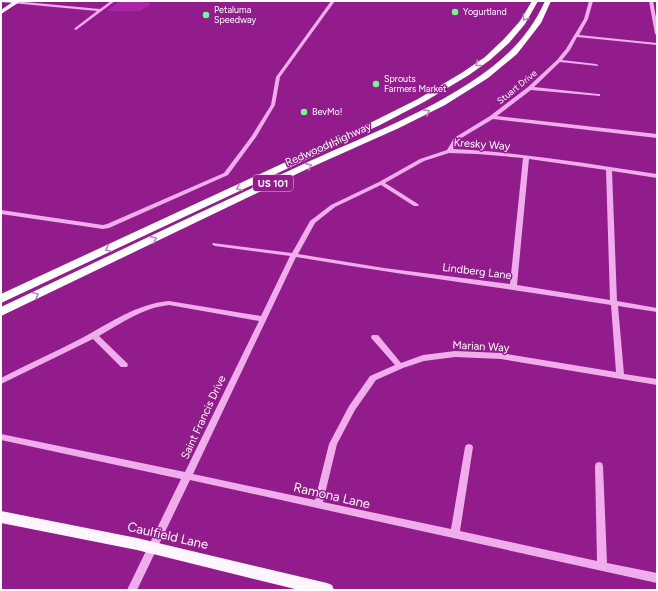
<svg xmlns="http://www.w3.org/2000/svg" width="658" height="591" viewBox="0 0 658 591" font-family="Figtree,sans-serif">
<style>
.green{fill:#ac25a7}
.lines{fill:none;stroke-linecap:round;stroke-linejoin:round}
.minor{fill:#efadec;fill-rule:evenodd}
.major{fill:#fff5fe;fill-rule:evenodd}
.highway{fill:#fff;fill-rule:evenodd}
.oneway{stroke:#c482c0}
.poi-dot{fill:#6bff89;stroke:#931c8d;stroke-width:1.5}
.labels{text-anchor:middle;stroke-width:3;stroke-linejoin:round;paint-order:stroke}
.far-poi-label{font-size:9px;fill:#fff;stroke:#931c8d;text-anchor:start}
.far-street-label{font-size:9px;fill:#fff;stroke:#931c8d}
.shield{fill:#931c8d;stroke:#dfbbdd;stroke-width:1}
.shield-label{font-size:10px;font-weight:bold;fill:#fff}
.street-label{font-size:11px;fill:#fff;stroke:#931c8d}
.near-street-label{font-size:13px;fill:#fff;stroke:#931c8d}
</style>
<rect width="100%" height="100%" fill="#931c8d"/>
<!-- green -->
<polygon class="green" points="120,1 151,1 148,3 152,4 140,11 107,11"/>
<g class="lines">
<!-- minor -->
<g class="minor">
<polygon points="1,1 14,1 100,9 111,1 115,1 76,30 74,29 75,28 97,11 1,2"/>
<polygon points="331,1 335,1 280,77 275,105 256,137 228,175 109,228 103,229 1,214 1,210 103,225 107,224 224,173 251,137 271,105 276,77"/>
<path d="M589,1H593L588,19L579,35L657,43V45L577,37L570,50L562,60L596,64L598,65V66L560,62L534,87L598,94H600V96L531,90L497,116L657,134V138L493,119L458,140L453,149C521,152 589,164 657,174V178L612,171L617,301L657,308V312L618,306L624,374L657,379V385L501,359L455,357L424,361L403,368L376,380L355,410L337,444L323,502L451,529L465,447L466,445L469,444L472,445L473,447L460,531L597,561L595,466L596,463L599,462L602,463L603,466L607,563L657,573V583L190,480L137,590H127L181,479L1,440V434L185,472L259,321L169,305C142,308 122,323 99,336L127,363L128,365L127,367H121L93,339L1,384V378C28,364 55,352 82,338C110,323 136,304 169,301L261,316L290,256L215,246L213,245L212,244L213,243L292,253L310,221L331,205L379,182L420,159L447,150L454,138L490,116L528,87L557,60L566,49L584,19ZM449,153L477,154L523,158L510,284L384,268L298,254L315,223L335,207L381,185L414,206H418L419,205L418,204L385,183L424,161ZM529,159L606,170L610,300L517,285ZM296,257C401,275 506,288 611,305L616,372L501,353L455,351L423,355L401,363L378,335H372L371,337L372,339L395,365L370,376L349,406L329,444L315,500L193,474Z"/>
<polygon points="649,1 653,1 657,23 657,35 655,34"/>
</g>
<!-- major -->
<g class="major">
<polygon points="14,1 21,1 1,14 1,10"/>
<polygon points="1,511 137,538 327,583 332,585 334,590 299,590 137,550 1,523"/>
</g>
<!-- highway -->
<g class="highway">
<polygon points="532,1 538,1 525,24 509,43 490,60 469,75 424,102 380,125 1,303 1,294 374,121 418,99 463,72 485,57 504,39 520,21"/>
<path d="M545,1H551L541,23L517,54L488,78L445,105L399,128L305,170L1,316V307C100,260 198,213 297,167C363,136 433,112 492,67C515,49 533,28 545,1Z"/>
</g>
</g>
<!-- one-way arrows -->
<defs><path id="oneway-chevron" d="M-2-3.5L2.5 0L-2 3.5" fill="none" stroke-width="1.6" stroke-linecap="round" stroke-linejoin="round"/></defs>
<g class="oneway">
<use href="#oneway-chevron" transform="translate(525 18) rotate(127)"/>
<use href="#oneway-chevron" transform="translate(478 64) rotate(142)"/>
<use href="#oneway-chevron" transform="translate(427 112) rotate(-29)"/>
<use href="#oneway-chevron" transform="translate(309 166) rotate(-24)"/>
<use href="#oneway-chevron" transform="translate(239 188) rotate(155)"/>
<use href="#oneway-chevron" transform="translate(154 239) rotate(-25)"/>
<use href="#oneway-chevron" transform="translate(108 249) rotate(155)"/>
<use href="#oneway-chevron" transform="translate(36 295) rotate(-25)"/>
</g>
<!-- markers -->
<g class="poi-dot">
<circle cx="455" cy="12" r="4"/>
<circle cx="206" cy="15" r="4"/>
<circle cx="376" cy="84" r="4"/>
<circle cx="304" cy="112" r="4"/>
</g>
<g class="labels">
<!-- far-poi labels -->
<g class="far-poi-label">
<text x="214" y="13">Petaluma<tspan x="214" dy="10">Speedway</tspan></text>
<text x="463" y="15">Yogurtland</text>
<text x="384" y="82">Sprouts<tspan x="384" dy="10">Farmers Market</tspan></text>
<text x="312" y="115">BevMo!</text>
</g>
<!-- far-street labels -->
<g class="far-street-label">
<text transform="translate(517 87) rotate(-39)" y="3">Stuart Drive</text>
</g>
<!-- shield labels -->
<rect class="shield" x="253" y="175" width="40" height="16" rx="3"/>
<g class="shield-label">
<text x="273" y="187">US 101</text>
</g>
<!-- street labels -->
<g class="street-label">
<text transform="translate(328 144) rotate(-24)" y="4">Redwood Highway</text>
<text transform="translate(482 144) rotate(4)" y="4">Kresky Way</text>
<text transform="translate(477 271) rotate(7)" y="4">Lindberg Lane</text>
<text transform="translate(481 346) rotate(3)" y="4">Marian Way</text>
<text transform="translate(203 417) rotate(-65)" y="4">Saint Francis Drive</text>
</g>
<!-- near-street labels -->
<g class="near-street-label">
<text transform="translate(332 495) rotate(13)" y="5">Ramona Lane</text>
<text transform="translate(168 535) rotate(13)" y="5">Caulfield Lane</text>
</g>
</g>
<!-- border -->
<rect width="658" height="591" fill="none" stroke="#ffffff" stroke-width="4"/>
</svg>
